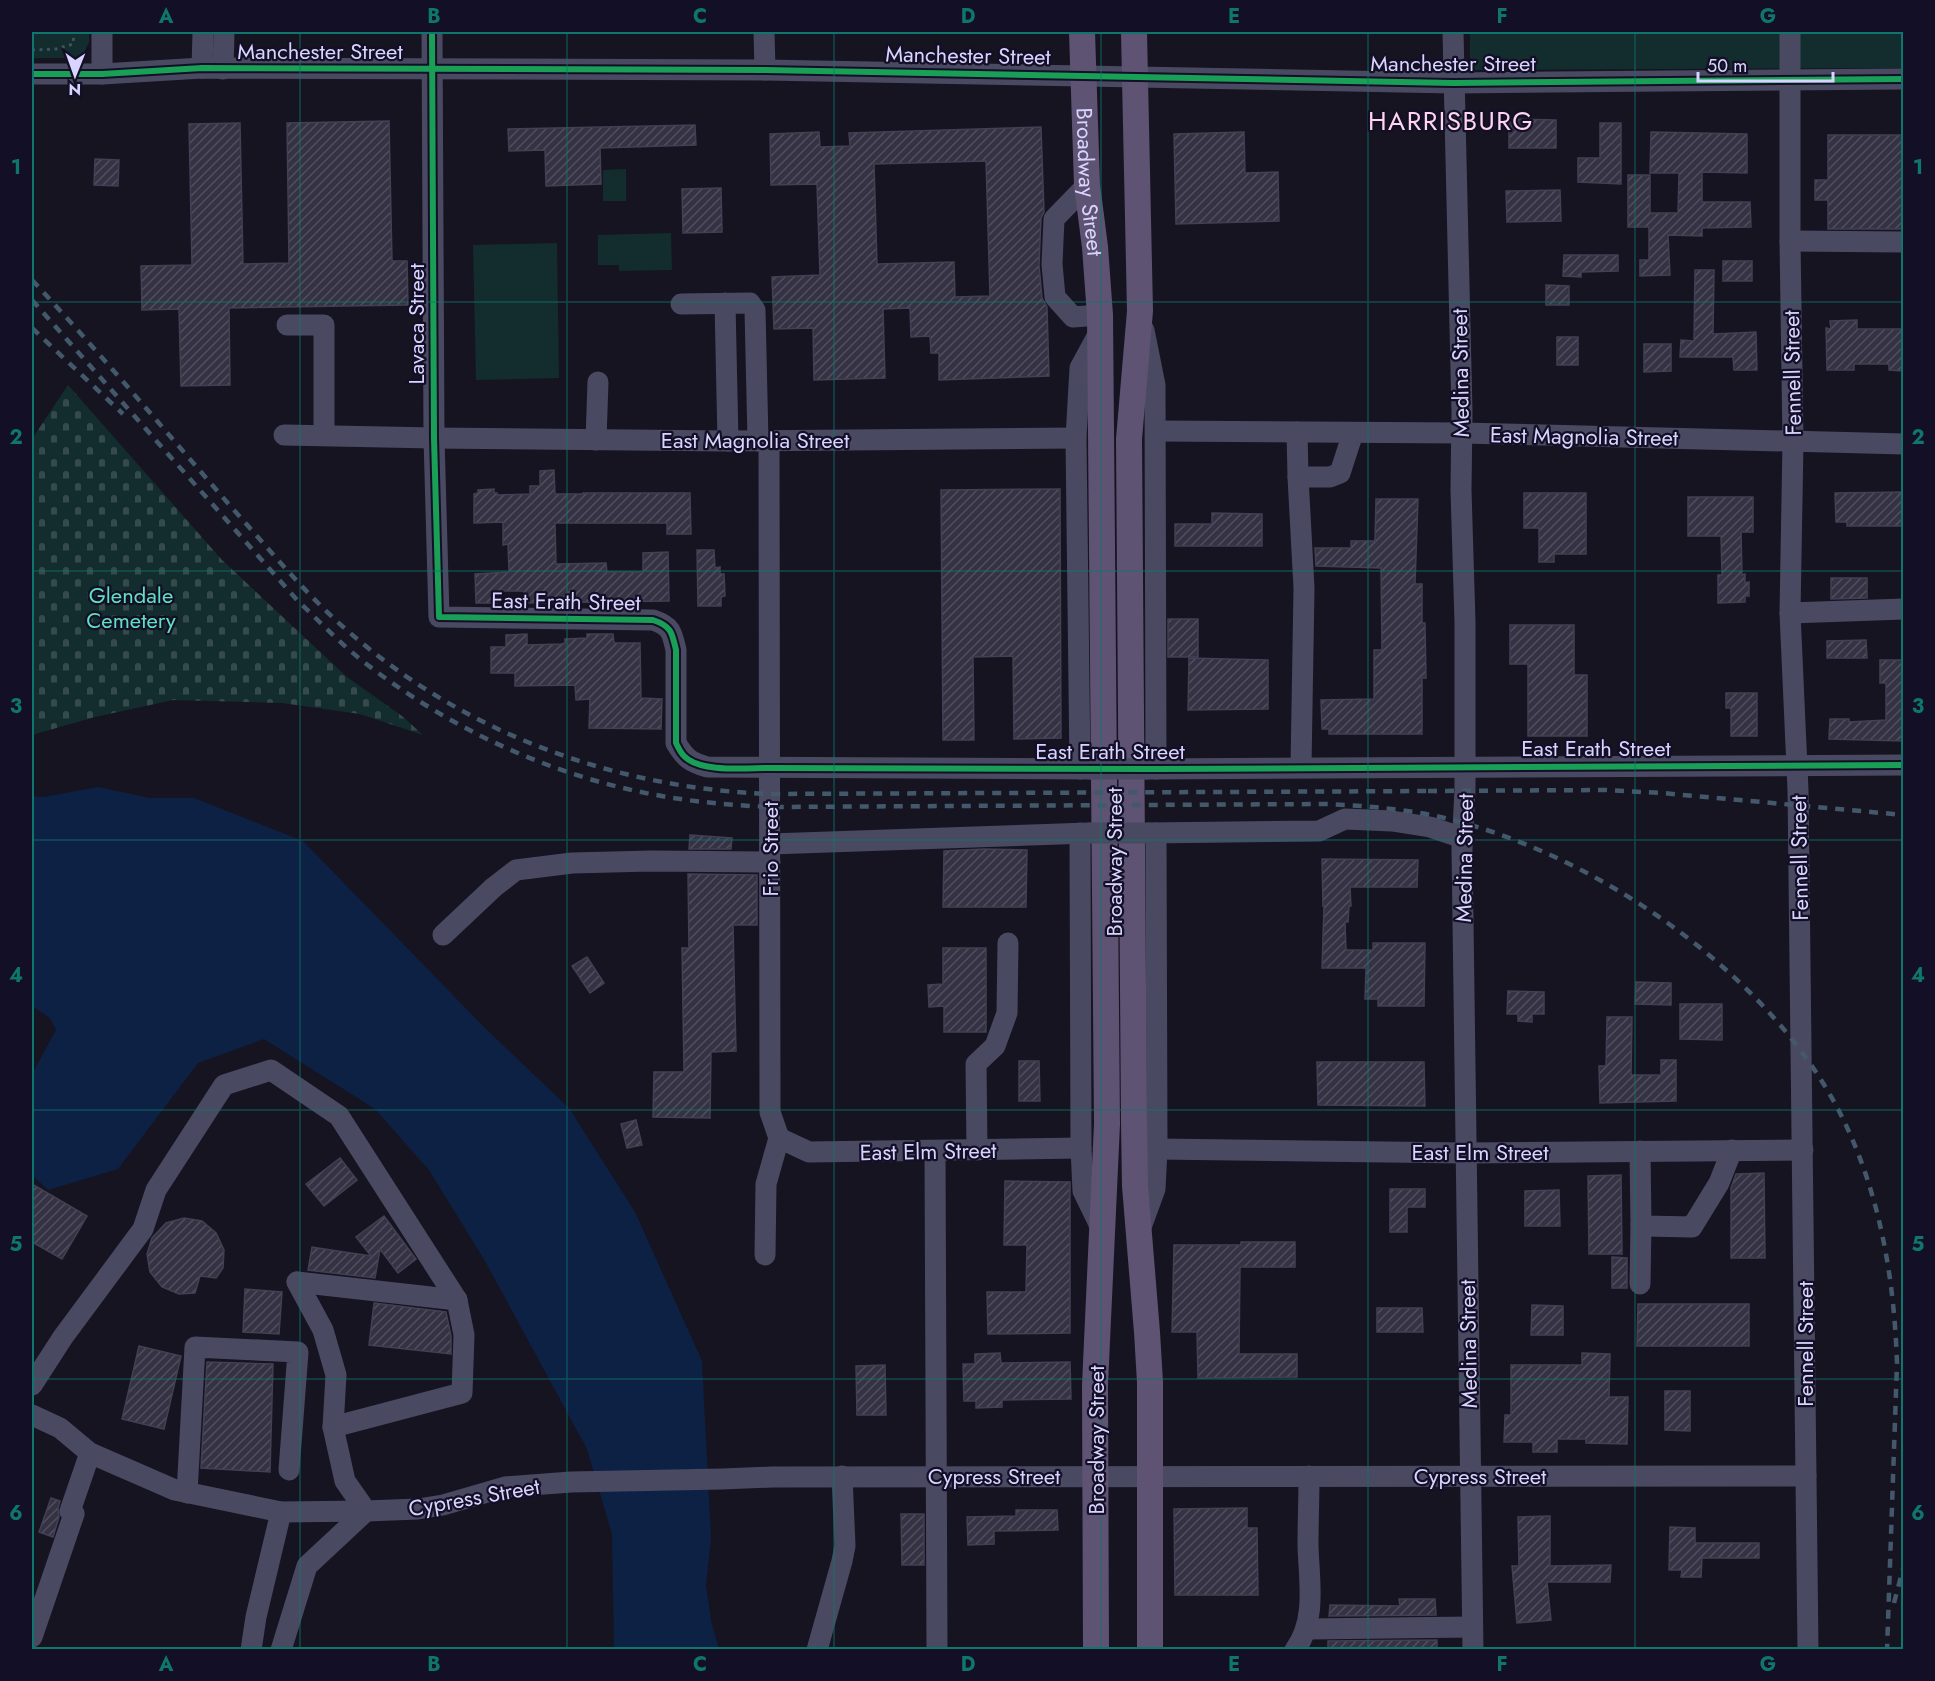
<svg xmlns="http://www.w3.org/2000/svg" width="1935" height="1681" viewBox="0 0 1935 1681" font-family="Jost,sans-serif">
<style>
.green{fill:#132c2d}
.cemetery{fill:url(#cemetery-stones)}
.water{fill:#0d2144}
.building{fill:url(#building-hatch);stroke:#433f54;stroke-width:1.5;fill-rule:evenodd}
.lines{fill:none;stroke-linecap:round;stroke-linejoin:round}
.path{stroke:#44505f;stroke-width:3;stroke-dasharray:3 4.5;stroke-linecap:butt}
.minor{stroke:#4a4962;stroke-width:21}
.major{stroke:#5e5373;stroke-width:26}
.rail{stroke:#43596b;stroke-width:4.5;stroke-dasharray:9 8;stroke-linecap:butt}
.minor-bridge{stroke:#4a4962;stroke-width:21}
.cycleway-casing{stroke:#130f26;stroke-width:10}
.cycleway{stroke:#1a9f57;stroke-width:6}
.grid{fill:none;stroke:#0f766e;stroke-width:1.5;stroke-opacity:0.55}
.labels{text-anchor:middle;stroke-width:4.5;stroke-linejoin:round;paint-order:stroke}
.street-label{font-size:22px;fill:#d9d4ff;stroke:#130f26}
.park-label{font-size:22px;fill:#5fe0c0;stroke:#130f26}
.quarter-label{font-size:26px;letter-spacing:1.5px;fill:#ffd6f0;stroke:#130f26}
.neatline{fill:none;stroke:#0f766e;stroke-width:2}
.grid-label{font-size:20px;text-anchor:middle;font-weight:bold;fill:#0f766e}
</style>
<defs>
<pattern id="cemetery-stones" width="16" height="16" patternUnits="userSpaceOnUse" patternTransform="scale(1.5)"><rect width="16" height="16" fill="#132c2d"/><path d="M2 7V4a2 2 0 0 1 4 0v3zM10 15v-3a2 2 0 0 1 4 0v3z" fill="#354a4c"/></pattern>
<pattern id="building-hatch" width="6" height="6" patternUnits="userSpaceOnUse" patternTransform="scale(1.5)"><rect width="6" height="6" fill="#343243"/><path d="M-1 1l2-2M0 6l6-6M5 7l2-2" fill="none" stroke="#514f5f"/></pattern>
</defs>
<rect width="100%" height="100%" fill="#161421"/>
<!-- green -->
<g class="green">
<polygon points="32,32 89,32 89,42 83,55 72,58 32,58"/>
<polygon points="1470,32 1903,32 1903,68 1470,70"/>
<polygon points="626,169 626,201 603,201 603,170"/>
<polygon points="671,233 672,270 619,271 619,265 598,265 598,235"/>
<polygon points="557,243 559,378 476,380 473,245"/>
</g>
<!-- cemetery -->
<polygon class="cemetery" points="68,385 222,560 347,677 402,716 423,735 360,714 282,703 173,700 95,717 32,735 32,439"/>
<!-- water -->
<polygon class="water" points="98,787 150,798 194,798 303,841 485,1028 569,1108 635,1212 702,1361 711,1538 706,1585 711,1621 719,1649 614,1649 612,1534 587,1449 485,1261 429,1170 375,1109 264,1039 198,1063 118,1169 48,1190 32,1175 32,1074 56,1030 50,1018 32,1006 32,796 44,797"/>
<!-- building -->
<g class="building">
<polygon points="1509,119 1556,120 1556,148 1509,148"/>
<polygon points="389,121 392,261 407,261 408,305 229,308 230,385 181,386 179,309 142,310 141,266 192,265 189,124 240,123 243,264 289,263 287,123"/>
<polygon points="1600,123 1621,123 1621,184 1578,182 1578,158 1600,158"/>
<polygon points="695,125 696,145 600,148 601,184 546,186 545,150 509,151 508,129"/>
<path d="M1041,127L1044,212L1041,218L1039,265L1042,298L1047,307L1049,376L939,380V353H931L930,336L911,337L910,308L883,309L885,378L814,380L813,328L774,329L772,277L820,275L817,184L771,185L770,134L819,132L820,147L850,146L849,133ZM986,161L990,296L955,297L954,262L877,264L874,164Z"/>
<polygon points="1244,132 1245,173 1278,172 1279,221 1176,224 1174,134"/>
<polygon points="1651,132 1747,134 1747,173 1702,172 1702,202 1750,202 1751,227 1702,228 1702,236 1668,235 1670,275 1640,276 1640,260 1649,260 1649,227 1628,227 1628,175 1650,175 1650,213 1678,213 1679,173 1650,173"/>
<polygon points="1828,135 1904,135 1904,229 1828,229 1828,200 1815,200 1815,180 1828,180"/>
<polygon points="95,159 119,160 118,186 94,185"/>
<polygon points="721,188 722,232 683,233 682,189"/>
<polygon points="1560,190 1561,221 1507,222 1506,191"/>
<polygon points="1564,255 1618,255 1618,271 1581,272 1581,277 1563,276"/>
<rect x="1723" y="261" width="29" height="20"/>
<polygon points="1695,270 1714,270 1713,334 1756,332 1757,370 1734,370 1733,357 1680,357 1681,340 1694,341"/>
<polygon points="1546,285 1569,286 1569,305 1546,305"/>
<polygon points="1857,320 1857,329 1903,329 1903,371 1889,370 1889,364 1854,364 1854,370 1827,370 1826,328 1831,329 1830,321"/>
<rect x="1557" y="337" width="21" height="28"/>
<polygon points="1644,344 1671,344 1671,371 1644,372"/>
<polygon points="554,470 555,494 583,494 583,493 690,493 691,534 667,534 667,523 555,523 556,564 606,563 607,572 643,572 643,553 668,552 669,601 524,603 524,591 496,591 497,603 476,603 475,574 509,572 508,544 503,545 503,522 474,523 474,494 478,493 478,490 494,489 494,493 497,493 497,495 530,494 530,486 540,486 540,471"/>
<polygon points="1060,489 1061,738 1014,739 1013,656 973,657 974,740 943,740 941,490"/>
<polygon points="1904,492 1904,526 1847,526 1847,522 1836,522 1835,493"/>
<polygon points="1524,493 1586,493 1586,554 1554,554 1554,562 1539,562 1539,528 1524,528"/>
<polygon points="1688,497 1753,497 1753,532 1741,532 1742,575 1745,574 1745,583 1749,582 1749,596 1745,596 1745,602 1718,603 1718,575 1722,575 1721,536 1688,536"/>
<polygon points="1376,499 1418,499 1415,584 1422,584 1422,623 1425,623 1426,678 1422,678 1422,734 1329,734 1329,729 1322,729 1321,700 1374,699 1374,650 1382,650 1381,568 1316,566 1315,548 1351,548 1351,541 1375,541"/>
<polygon points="1212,513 1262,514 1262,546 1175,546 1175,524 1212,524"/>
<polygon points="697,550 714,550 715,568 720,567 720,574 724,574 725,596 721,597 721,606 698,606"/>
<polygon points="1831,578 1867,578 1867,598 1831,599"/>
<rect x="1168" y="619" width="30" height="38"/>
<polygon points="1510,625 1574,625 1574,675 1587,675 1587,736 1528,736 1528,664 1510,664"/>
<polygon points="527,634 527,645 561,644 565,643 565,639 587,638 587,634 613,634 614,643 640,643 641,698 662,699 661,729 589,728 590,699 576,700 575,685 515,686 515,673 491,673 491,647 506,647 506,635"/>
<polygon points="1866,640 1867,658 1827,658 1827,641"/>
<polygon points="1189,658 1268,660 1268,709 1188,710"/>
<polygon points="1880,660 1904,660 1904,741 1829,739 1830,719 1849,719 1849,722 1886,720 1886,683 1880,683"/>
<polygon points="1726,693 1757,693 1757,736 1731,736 1731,708 1726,708"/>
<polygon points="690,835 732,838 731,849 689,849"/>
<polygon points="984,849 1027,850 1026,907 943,907 944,851"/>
<polygon points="1322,859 1418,860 1417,887 1350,887 1351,906 1349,906 1348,922 1345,922 1346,950 1373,950 1373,943 1425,943 1424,1006 1378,1006 1378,999 1365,999 1366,968 1322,968 1324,906 1323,906"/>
<polygon points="688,874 757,875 757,925 733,925 736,1051 711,1052 710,1118 653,1117 654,1072 684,1072 682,948 689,948"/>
<polygon points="943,948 986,948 986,1032 944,1032 944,1006 929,1007 928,985 943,984"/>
<polygon points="587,957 604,983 590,993 572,966"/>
<polygon points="1636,982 1671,983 1671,1005 1635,1004"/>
<polygon points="1508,991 1544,992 1544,1014 1532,1014 1532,1022 1518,1021 1518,1014 1507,1014"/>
<polygon points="1680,1004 1722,1004 1722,1040 1680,1039"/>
<polygon points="1607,1017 1632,1017 1631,1075 1661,1075 1661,1060 1676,1060 1676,1101 1600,1103 1599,1066 1606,1066"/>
<polygon points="1019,1061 1039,1061 1040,1101 1019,1101"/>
<polygon points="1317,1062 1424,1062 1425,1106 1318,1105"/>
<polygon points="636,1120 642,1145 627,1148 621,1124"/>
<polygon points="340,1158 357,1180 324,1206 306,1184"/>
<polygon points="1764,1173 1765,1258 1731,1258 1731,1188 1736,1174"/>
<polygon points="1621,1175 1622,1254 1589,1254 1588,1176"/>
<polygon points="1005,1181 1070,1182 1070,1333 988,1334 987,1292 1026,1292 1027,1245 1004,1245"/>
<polygon points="32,1184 87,1216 62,1259 32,1242"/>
<polygon points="1390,1189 1425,1189 1425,1207 1407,1207 1407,1232 1390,1232"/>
<polygon points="1559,1190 1560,1226 1525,1226 1525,1191"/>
<polygon points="384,1216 416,1259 398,1273 380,1249 375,1278 308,1270 312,1247 371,1256 356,1237"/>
<polygon points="184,1218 202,1221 216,1233 224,1250 223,1268 216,1278 200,1276 195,1293 179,1294 162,1287 150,1272 147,1254 152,1238 166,1223"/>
<polygon points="1241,1242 1295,1242 1295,1267 1240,1267 1239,1354 1297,1354 1297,1377 1198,1378 1197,1332 1172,1332 1174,1245 1241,1245"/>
<polygon points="1612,1257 1627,1258 1627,1288 1612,1288"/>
<polygon points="245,1289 282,1292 279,1334 243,1332"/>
<polygon points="374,1303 446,1312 451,1336 451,1354 369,1345"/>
<polygon points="1638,1304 1749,1304 1749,1346 1637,1346"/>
<polygon points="1532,1305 1563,1306 1563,1335 1531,1335"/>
<polygon points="1377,1308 1422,1308 1423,1332 1377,1332"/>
<polygon points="139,1346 181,1356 164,1429 122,1419"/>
<polygon points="1000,1353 1001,1363 1070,1362 1071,1399 1002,1400 1002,1407 976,1408 976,1401 964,1401 963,1364 975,1364 975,1354"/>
<polygon points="1582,1353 1610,1354 1609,1397 1628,1397 1627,1444 1586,1443 1586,1439 1557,1439 1557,1452 1533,1452 1533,1442 1504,1442 1505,1415 1511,1415 1511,1365 1582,1365"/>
<polygon points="207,1362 273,1364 270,1472 201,1468"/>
<polygon points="885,1365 886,1415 857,1415 856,1366"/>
<polygon points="1665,1391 1690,1391 1690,1431 1665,1430"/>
<polygon points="51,1498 60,1501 58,1508 59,1517 53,1537 39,1532"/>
<polygon points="1247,1508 1247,1528 1257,1528 1258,1595 1175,1595 1174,1509"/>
<polygon points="1016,1510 1057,1510 1058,1530 994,1531 994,1544 968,1545 967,1517 1016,1516"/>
<polygon points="901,1514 924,1514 924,1565 902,1565"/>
<polygon points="1550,1516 1550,1566 1611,1565 1610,1582 1547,1582 1551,1620 1517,1623 1512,1566 1519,1566 1518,1517"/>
<polygon points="1670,1527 1695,1528 1695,1543 1759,1543 1759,1558 1702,1558 1701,1577 1681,1577 1682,1570 1669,1570"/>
<polygon points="1399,1599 1435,1599 1436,1615 1329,1616 1330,1605 1400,1606"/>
<polygon points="1437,1640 1437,1650 1328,1650 1328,1641"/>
</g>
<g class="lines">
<!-- path -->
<polyline class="path" points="32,50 56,49 73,44 74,32"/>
<!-- minor -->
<g class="minor">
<polyline points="102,32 102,74"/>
<path d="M432,32L434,438L439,617L653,620C671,626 672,632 676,650V743C685,758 690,762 707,767L1091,769"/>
<polyline points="764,32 765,70"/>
<polyline points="1453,32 1462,412 1461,490 1465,622 1465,790 1462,848 1473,1650"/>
<polyline points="1790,32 1790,241 1793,442 1790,613 1798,790 1808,1650"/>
<polyline points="202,68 203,32"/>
<polyline points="223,69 224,32"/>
<polyline points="32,74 102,74 202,68 765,70 1453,83 1904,79"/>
<polyline points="1087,185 1054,219 1052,264 1055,297 1073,317 1100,315"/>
<polyline points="1790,241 1904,242"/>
<polyline points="725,303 728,441"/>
<polyline points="681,304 750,303 755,310 758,441"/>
<polyline points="287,325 324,325 324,435"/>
<polyline points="1144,330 1155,385 1156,769"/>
<polyline points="1156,431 1462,433 1904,444"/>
<polyline points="1297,432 1298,477 1304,588 1301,767"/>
<polyline points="284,435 434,438 728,441 1076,438"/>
<polyline points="596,440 598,382"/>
<polyline points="1298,477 1330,477 1340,473 1353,433"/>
<polyline points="1790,613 1904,609"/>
<polyline points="1080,769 1076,438 1080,368 1100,331"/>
<polyline points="1147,769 1904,765"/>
<polyline points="1080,833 1081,1148 1083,1191 1102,1230"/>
<polyline points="1149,833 1319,831 1345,819 1392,821 1430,827 1463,838"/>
<polyline points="770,844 1089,833"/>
<polyline points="443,935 494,887 516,870 572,863 651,861 770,862"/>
<polyline points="779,1138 809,1152 1081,1148"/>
<polyline points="1157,1149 1465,1153 1803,1150"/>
<polyline points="977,1150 976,1064 995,1046 1007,1013 1008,943"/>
<polyline points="935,1151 937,1650"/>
<polyline points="1640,1151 1641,1224 1645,1226 1692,1227 1719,1183 1732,1150"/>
<polyline points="1140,1230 1155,1189 1157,1149 1156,833"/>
<polyline points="765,1255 766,1184 779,1138 770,1112 769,441"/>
<polyline points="297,1282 457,1300 464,1335 462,1393 333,1427"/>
<polyline points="297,1282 323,1330 336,1375 333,1427 345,1481 366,1511"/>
<polyline points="1640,1284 1641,1224"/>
<polyline points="32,1385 63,1337 143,1229 156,1190 224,1085 271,1070 339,1116 457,1300"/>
<polyline points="32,1415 60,1428 90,1453 175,1490 281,1512 366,1511 418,1509 443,1505 505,1487 571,1482 722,1479 772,1477 1806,1476"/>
<polyline points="187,1493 195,1347 298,1352 289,1470"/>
<polyline points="1307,1629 1472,1627"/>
<polyline points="32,1637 74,1514 70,1511 90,1453"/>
<polyline points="251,1650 256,1617 281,1512"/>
<polyline points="281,1650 307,1566 366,1511"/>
<polyline points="817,1650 842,1561 845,1546 842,1476"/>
<path d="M1295,1650C1317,1620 1309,1580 1308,1546C1308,1522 1309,1499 1309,1476"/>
</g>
<!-- major -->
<g class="major">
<path id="s1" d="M1082,32L1087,185L1095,247L1100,315L1107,1124L1095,1385L1096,1650"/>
<polyline points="1134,32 1140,311 1129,439 1134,1124 1135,1186 1147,1332 1150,1382 1150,1650"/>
</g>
<!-- rail -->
<g class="rail">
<path d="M32,280C101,354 166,432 233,509C271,551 306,595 349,632C466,734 615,788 769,794L1436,791"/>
<path d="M32,300L297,600C318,620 338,641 360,659C446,727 548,775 656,795C693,802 731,805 769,807L1325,804C1372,806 1419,810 1464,823C1609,864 1767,975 1838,1109C1879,1188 1894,1275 1897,1363L1887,1650"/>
<polyline points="32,328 123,414"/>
<polyline points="1428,791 1605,790 1662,793 1904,815"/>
<polyline points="1894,1603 1904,1565"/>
</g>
<!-- minor-bridge -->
<g class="minor-bridge">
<polyline points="1091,769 1147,769"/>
<polyline points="1089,833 1149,833"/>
</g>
<defs>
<g id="cycleway">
<path d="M432,32L434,438L439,617L653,620C671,626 672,632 676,650V743C678,747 680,752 684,756C700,773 747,768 769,768L1156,769L1904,765"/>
<polyline points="32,74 102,74 202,68 765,70 1453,83 1904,79"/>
</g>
</defs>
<!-- cycleway casing -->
<use href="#cycleway" class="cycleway-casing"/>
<!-- cycleway -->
<use href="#cycleway" class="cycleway"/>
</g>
<!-- grid -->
<path class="grid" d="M300,32V1650M567,32V1650M834,32V1650M1101,32V1650M1368,32V1650M1635,32V1650M32,302H1904M32,571H1904M32,840H1904M32,1110H1904M32,1379H1904"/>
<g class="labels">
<!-- street labels -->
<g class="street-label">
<text x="320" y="59">Manchester Street</text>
<text transform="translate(968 55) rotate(1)" y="8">Manchester Street</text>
<text x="1453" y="71">Manchester Street</text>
<text dy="8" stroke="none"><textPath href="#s1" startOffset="150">Broadway Street</textPath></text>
<text transform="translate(416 324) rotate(-90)" y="8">Lavaca Street</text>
<text transform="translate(1460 373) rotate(-91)" y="8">Medina Street</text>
<text transform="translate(1792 373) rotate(-91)" y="8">Fennell Street</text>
<text transform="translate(1584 436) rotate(1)" y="8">East Magnolia Street</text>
<text x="755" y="448">East Magnolia Street</text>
<text transform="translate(566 601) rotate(1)" y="8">East Erath Street</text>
<text x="1596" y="756">East Erath Street</text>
<text x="1110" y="759">East Erath Street</text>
<text transform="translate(770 849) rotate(-90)" y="8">Frio Street</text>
<text transform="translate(1464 858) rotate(-89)" y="8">Medina Street</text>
<text transform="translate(1799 858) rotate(-91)" y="8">Fennell Street</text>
<text transform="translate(1114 862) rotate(-90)" y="8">Broadway Street</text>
<text transform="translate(928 1151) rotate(-1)" y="8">East Elm Street</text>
<text x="1480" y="1160">East Elm Street</text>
<text transform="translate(1468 1344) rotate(-91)" y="8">Medina Street</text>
<text transform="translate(1805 1344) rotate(-90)" y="8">Fennell Street</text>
<text transform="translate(1096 1440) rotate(-90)" y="8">Broadway Street</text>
<text x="994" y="1484">Cypress Street</text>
<text x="1480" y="1484">Cypress Street</text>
<text transform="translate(474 1497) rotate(-10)" y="8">Cypress Street</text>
</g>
<!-- park labels -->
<g class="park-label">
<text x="131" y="603">Glendale<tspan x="131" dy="25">Cemetery</tspan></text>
</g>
<!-- quarter labels -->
<g class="quarter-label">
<text x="1451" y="130">HARRISBURG</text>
</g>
</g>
<!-- border -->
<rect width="1935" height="1681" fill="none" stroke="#130f26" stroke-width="66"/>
<!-- north arrow -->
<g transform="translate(75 75) rotate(181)" stroke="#130f26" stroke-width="4.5" paint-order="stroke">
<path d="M0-4.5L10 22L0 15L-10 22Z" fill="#d9d4ff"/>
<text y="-9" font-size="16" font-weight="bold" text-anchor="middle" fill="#d9d4ff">N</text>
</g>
<!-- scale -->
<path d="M1698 72v9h135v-9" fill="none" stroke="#d9d4ff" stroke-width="3"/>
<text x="1707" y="72" font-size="18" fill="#d9d4ff" stroke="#130f26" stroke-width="4.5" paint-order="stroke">50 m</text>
<rect x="33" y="33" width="1869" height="1615" class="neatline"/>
<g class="grid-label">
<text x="166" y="23">A</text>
<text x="434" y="23">B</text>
<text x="700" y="23">C</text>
<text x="968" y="23">D</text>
<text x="1234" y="23">E</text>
<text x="1502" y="23">F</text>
<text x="1768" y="23">G</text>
<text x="16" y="174">1</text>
<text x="1918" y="174">1</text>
<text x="16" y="444">2</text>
<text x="1918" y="444">2</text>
<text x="16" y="713">3</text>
<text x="1918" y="713">3</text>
<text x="16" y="982">4</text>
<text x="1918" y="982">4</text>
<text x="16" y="1251">5</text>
<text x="1918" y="1251">5</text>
<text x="16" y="1520">6</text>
<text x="1918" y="1520">6</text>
<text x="166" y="1671">A</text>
<text x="434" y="1671">B</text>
<text x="700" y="1671">C</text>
<text x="968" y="1671">D</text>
<text x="1234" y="1671">E</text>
<text x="1502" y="1671">F</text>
<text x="1768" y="1671">G</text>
</g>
</svg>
